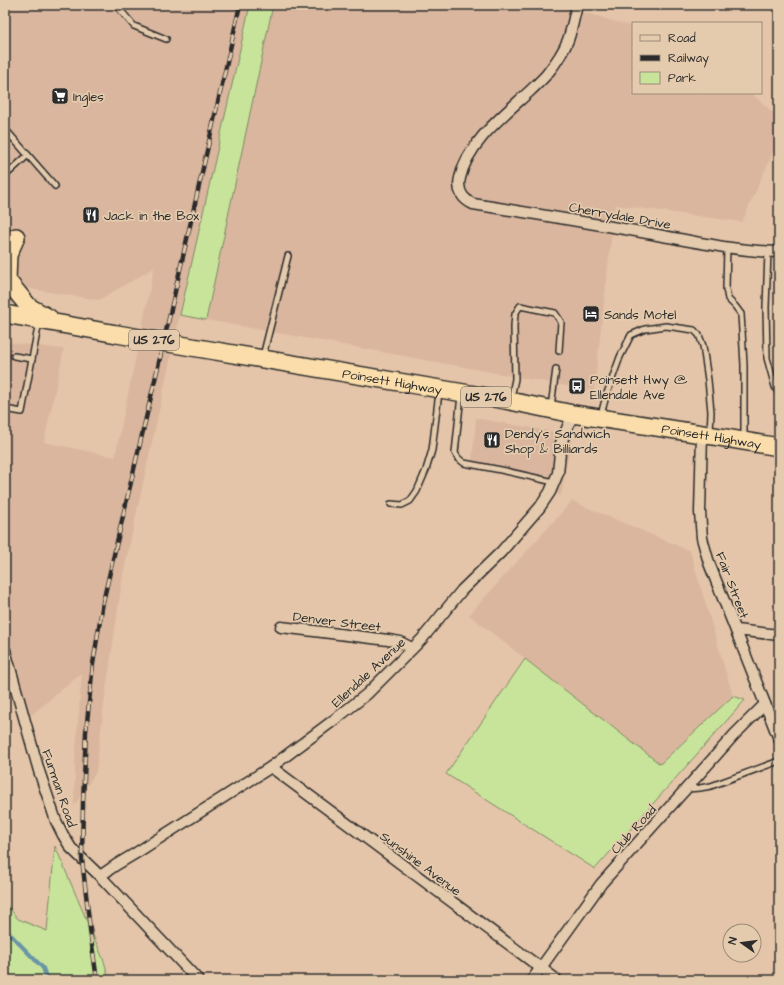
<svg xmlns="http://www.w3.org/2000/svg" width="784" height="985" viewBox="0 0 784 985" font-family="'Architects Daughter',sans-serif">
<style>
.built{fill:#dab69e}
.green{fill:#c8e49b;stroke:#7a8863}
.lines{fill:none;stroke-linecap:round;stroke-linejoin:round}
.stream{stroke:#6b95a5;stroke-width:4}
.service-casing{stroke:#2b2b2b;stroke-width:8}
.minor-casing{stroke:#2b2b2b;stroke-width:13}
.trunk-casing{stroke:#2b2b2b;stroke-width:20}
.service{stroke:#e5cbad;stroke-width:5}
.minor{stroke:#e5cbad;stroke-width:10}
.trunk{stroke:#faddab;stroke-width:17}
.rail-casing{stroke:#2b2b2b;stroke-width:4.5}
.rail{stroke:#e5cbad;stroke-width:3;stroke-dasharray:9;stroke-linecap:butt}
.trunk-bridge-casing{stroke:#2b2b2b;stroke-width:20;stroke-linecap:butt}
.trunk-bridge{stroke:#faddab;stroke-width:17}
.labels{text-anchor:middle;stroke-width:3.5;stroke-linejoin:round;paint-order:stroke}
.shield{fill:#e5cbad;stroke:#635b52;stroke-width:1}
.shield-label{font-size:12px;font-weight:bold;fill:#2b2b2b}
.poi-label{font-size:13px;fill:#2b2b2b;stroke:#e5cbad;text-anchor:start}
.street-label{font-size:13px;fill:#2b2b2b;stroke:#e5cbad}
</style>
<rect width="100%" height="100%" fill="#e5c5a9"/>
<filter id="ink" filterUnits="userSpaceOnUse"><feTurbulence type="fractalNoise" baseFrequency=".025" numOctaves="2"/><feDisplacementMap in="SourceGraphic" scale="8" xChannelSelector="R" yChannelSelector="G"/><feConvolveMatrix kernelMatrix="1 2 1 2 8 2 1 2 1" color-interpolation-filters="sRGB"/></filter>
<g filter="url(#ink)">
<!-- built -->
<g class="built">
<polygon points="5,5 250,5 180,315 123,575 104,705 96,772 74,806 75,758 82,673 24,721 5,666 5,342 64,349 44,442 115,457 154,268 99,300 5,285"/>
<polygon points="273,5 560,5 633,27 633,93 751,93 779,118 779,139 742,222 615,205 594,391 206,320"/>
<polygon points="476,418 572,435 561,496 521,473 472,463"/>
<polygon points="572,501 690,551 733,696 660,764 469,615"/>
</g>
<!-- green -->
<g class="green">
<polygon points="250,5 273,5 206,320 180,315"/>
<polygon points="525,659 660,764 733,696 745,700 595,869 446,774"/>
<polygon points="55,846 104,961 109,980 6,980 5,978 5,903 18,919 47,931"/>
</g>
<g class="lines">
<!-- stream -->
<polyline class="stream" points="5,929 43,968 47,980"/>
<defs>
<g id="service">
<polyline points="116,5 134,26 166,39"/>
<polyline points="5,129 55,186"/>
<polyline points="5,176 28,155"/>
<polyline points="727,247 726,289 728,299 735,306 741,314 744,365 744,439"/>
<polyline points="768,252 766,307 767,358 775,387 779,394"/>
<polyline points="14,356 32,359"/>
<polyline points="263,356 288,256"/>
<polyline points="461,395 455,453 458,458 464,463 501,470 554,482"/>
<polyline points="511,398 515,379 514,326 515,314 520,306 555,313 561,322 559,351"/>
<polyline points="551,407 556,369"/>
<polyline points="5,409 22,412 39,322"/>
<polyline points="601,415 606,396 620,357 631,335 645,329 666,326 694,330 699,335 703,346 708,380 711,412 710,432"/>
<polyline points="391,504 402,505 410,501 417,491 426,470 432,450 439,392"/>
<polyline points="687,789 700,788 711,786 779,761"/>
</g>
<g id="minor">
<path d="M577,5C574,17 572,29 568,40C563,53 555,64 547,74C542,80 535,86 530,91C504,115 468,142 460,178C457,190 462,199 473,204C531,213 589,223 647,233C691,241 734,251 779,252"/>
<polyline points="702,434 700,512 702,538 709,563 779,739"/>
<polyline points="281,627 388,640 400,642 412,648"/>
<polyline points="736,630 779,635"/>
<polyline points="5,650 39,771 56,821 63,835 71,848 100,876 198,980"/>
<polyline points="271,767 557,980"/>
<polyline points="100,876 116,865 136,853 271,767 338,717 367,694 422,639 462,590 501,552 540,507 550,492 558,473 561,443 573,414"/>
<polyline points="532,980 601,884 734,735 765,704"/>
</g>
<g id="trunk">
<polyline points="16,237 8,255 7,280 29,307 49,318"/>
<polyline points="5,314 117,334"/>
<path id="s1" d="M192,347L505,400L573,414L702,434L779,447"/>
</g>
</defs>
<!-- service casing -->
<use href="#service" class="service-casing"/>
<!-- minor casing -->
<use href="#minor" class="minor-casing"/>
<!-- trunk casing -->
<use href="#trunk" class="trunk-casing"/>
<!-- service -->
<use href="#service" class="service"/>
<!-- minor -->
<use href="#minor" class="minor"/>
<!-- trunk -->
<use href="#trunk" class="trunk"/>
<defs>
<polyline id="rail" points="97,980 91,938 82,859 83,802 86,732 93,664 103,602 116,546 157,371 240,5"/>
</defs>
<!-- rail casing -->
<use href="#rail" class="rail-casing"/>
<!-- rail -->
<use href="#rail" class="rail"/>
<defs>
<polyline id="trunk-bridge" points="117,334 192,347"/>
</defs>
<!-- trunk-bridge casing -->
<use href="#trunk-bridge" class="trunk-bridge-casing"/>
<!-- trunk-bridge -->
<use href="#trunk-bridge" class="trunk-bridge"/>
</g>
</g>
<!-- icons -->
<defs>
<symbol id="supermarket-square" viewBox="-11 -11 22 22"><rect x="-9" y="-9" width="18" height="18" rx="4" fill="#2b2b2b" stroke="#e5cbad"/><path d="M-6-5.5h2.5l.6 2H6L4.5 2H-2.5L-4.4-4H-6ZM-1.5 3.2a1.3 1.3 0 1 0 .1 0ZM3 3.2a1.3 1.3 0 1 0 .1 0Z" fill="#fff"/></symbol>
<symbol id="restaurant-square" viewBox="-11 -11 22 22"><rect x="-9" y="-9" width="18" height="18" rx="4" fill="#2b2b2b" stroke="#e5cbad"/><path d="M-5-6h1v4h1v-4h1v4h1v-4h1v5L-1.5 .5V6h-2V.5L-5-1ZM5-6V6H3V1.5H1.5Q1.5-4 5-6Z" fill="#fff"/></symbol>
<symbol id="hotel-square" viewBox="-11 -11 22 22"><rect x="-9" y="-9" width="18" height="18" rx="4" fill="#2b2b2b" stroke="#e5cbad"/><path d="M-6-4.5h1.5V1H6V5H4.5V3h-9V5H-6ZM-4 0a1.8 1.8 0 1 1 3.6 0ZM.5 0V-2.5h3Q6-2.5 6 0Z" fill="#fff"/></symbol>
<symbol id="bus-square" viewBox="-11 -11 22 22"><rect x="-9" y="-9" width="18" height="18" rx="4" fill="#2b2b2b" stroke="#e5cbad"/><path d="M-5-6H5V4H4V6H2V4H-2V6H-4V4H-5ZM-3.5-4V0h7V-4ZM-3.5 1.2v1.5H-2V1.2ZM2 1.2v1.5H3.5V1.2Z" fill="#fff"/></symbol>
</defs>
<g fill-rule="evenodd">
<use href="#supermarket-square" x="50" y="86" width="20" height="20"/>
<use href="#restaurant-square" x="81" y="205" width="20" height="20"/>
<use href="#hotel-square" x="581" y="304" width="20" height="20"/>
<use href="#bus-square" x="567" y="376" width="20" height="20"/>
<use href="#restaurant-square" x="482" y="430" width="20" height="20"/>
</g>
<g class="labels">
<!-- shield labels -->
<g class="shield">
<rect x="129" y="330" width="50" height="20" rx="3"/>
<rect x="461" y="387" width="50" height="20" rx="3"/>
</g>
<g class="shield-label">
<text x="154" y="344">US 276</text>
<text x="486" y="401">US 276</text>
</g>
<!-- poi labels -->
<g class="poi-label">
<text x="73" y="101">Ingles</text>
<text x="104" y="220">Jack in the Box</text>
<text x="604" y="319">Sands Motel</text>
<text x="590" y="384">Poinsett Hwy @<tspan x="590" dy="15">Ellendale Ave</tspan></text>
<text x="505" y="438">Dendy's Sandwich<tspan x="505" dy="15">Shop &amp; Billiards</tspan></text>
</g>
<!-- street labels -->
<g class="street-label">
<text transform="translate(620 215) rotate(10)" y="5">Cherrydale Drive</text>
<text dy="5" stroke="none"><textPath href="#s1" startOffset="203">Poinsett Highway</textPath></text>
<text dy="5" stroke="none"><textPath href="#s1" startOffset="527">Poinsett Highway</textPath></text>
<text transform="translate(733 585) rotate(69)" y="5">Fair Street</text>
<text transform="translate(337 621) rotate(7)" y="5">Denver Street</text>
<text transform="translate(368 672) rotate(-43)" y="5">Ellendale Avenue</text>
<text transform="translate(60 788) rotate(71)" y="5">Furman Road</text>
<text transform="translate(633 829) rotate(-48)" y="5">Club Road</text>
<text transform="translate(421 863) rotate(37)" y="5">Sunshine Avenue</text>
</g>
</g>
<!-- margin -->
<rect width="784" height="985" fill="none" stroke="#e5cbad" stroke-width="20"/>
<rect x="10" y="10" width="764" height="965" fill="none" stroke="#2b2b2b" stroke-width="1.5" filter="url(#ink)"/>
<!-- legend -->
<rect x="632" y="22" width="130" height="72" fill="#e5cbad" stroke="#9b8b79"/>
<rect x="640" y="35" width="20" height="6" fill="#e5cbad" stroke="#9b8b79"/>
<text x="668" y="42" font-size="12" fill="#2b2b2b">Road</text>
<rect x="640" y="55" width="20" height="6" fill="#2b2b2b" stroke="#9b8b79"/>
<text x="668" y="62" font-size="12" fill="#2b2b2b">Railway</text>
<rect x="640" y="72" width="20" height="12" fill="#c8e49b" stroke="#9b8b79"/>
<text x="668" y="82" font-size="12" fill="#2b2b2b">Park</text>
<!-- north arrow -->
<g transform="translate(742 943) rotate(284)"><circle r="19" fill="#e5cbad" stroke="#9b8b79"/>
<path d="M0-3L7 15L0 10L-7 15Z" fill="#2b2b2b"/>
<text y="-6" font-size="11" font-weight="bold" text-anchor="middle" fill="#2b2b2b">N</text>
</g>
</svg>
